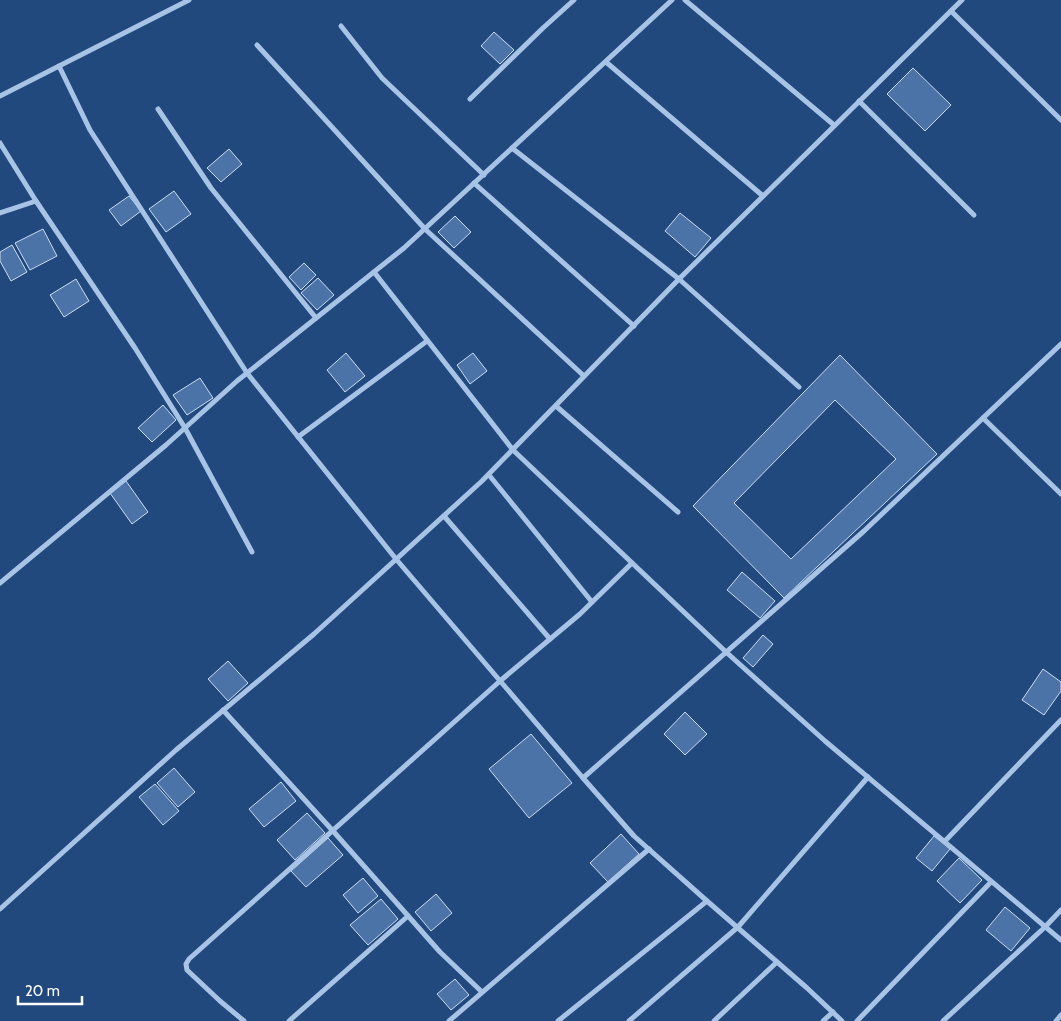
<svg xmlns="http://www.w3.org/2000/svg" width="1061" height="1021" viewBox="0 0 1061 1021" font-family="Cabin,sans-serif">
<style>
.building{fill:#4b73a7;stroke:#caddf5;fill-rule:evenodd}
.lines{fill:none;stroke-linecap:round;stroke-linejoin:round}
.minor{stroke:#a7c3e6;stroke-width:5}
</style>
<rect width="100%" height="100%" fill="#22497e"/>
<!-- building -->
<g class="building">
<polygon points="494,32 514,50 500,64 481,46"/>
<polygon points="913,68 951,105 925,131 887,94"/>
<polygon points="229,149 242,164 221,182 207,168"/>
<polygon points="174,191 191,214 166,232 149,209"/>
<polygon points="129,196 141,211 121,226 109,210"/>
<polygon points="680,213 711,238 695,257 665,231"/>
<polygon points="455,216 471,232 454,248 438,232"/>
<polygon points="43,229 57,256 30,270 15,243"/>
<polygon points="12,245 27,272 11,281 0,261 0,252"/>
<polygon points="304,263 316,275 301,290 289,277"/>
<polygon points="318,278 334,295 317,310 301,293"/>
<polygon points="76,279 89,301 64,317 50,295"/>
<polygon points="346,353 365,376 345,392 327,370"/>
<polygon points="473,353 487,371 470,384 457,365"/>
<path d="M840,355L937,454L784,598L693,506ZM835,400L896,459L791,559L734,503Z"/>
<polygon points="200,378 213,398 187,415 173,395"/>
<polygon points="163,405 176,420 152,442 138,428"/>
<polygon points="126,481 148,512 132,524 110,493"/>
<polygon points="742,572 775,601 760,618 727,590"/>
<polygon points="763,635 773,644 753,667 743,658"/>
<polygon points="228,661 248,683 228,701 208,679"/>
<polygon points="1043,669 1061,682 1061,691 1044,715 1022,700"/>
<polygon points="685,712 707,734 685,755 664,734"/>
<polygon points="531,734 572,783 529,818 489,769"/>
<polygon points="174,768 195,792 178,807 157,783"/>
<polygon points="281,782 296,801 264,827 249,809"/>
<polygon points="155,784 179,811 163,825 139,797"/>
<polygon points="307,813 325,833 295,860 277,840"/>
<polygon points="621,834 639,854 608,882 590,863"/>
<polygon points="934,836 950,849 932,871 916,858"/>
<polygon points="328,838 343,855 306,887 291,871"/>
<polygon points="959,858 982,880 960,903 937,881"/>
<polygon points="363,878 378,896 358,913 343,895"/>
<polygon points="436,894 452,913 431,931 415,912"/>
<polygon points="381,899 398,919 368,945 350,925"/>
<polygon points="1005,907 1030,928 1011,951 986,930"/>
<polygon points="455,979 469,995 451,1010 437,994"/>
</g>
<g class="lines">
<!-- minor -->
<g class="minor">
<polyline points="685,0 834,125"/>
<polyline points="951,11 1061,120"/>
<polyline points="341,26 382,78 484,175"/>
<polyline points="257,45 425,229 584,376"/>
<polyline points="606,62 763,196"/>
<polyline points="59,66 90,130 247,373 396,559 583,778"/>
<polyline points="0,96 189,0"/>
<polyline points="470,99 543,28 574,0"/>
<polyline points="859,101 974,215"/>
<polyline points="158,109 211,188 316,318"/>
<polyline points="0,143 36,201 135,348 185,428 252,552"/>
<polyline points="512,148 679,279 799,387"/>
<polyline points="474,183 634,326"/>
<polyline points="0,213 36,201"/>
<polyline points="374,272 513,450 726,652 825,741 1061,940"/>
<polyline points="556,406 678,512"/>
<polyline points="983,418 1061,494"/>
<polyline points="298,437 427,341"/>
<polyline points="489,475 592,602"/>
<polyline points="444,516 550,639"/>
<polyline points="0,583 166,445 237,381 404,248 672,0"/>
<polyline points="223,710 333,831 440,952 482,992"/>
<polyline points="945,841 1061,720"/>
<polyline points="0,909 176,750 314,634 482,481 679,279 962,0"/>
<polyline points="244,1021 220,1001 187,970 186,964 189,959 500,681 580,614 632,563"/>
<polyline points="289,1021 408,916"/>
<polyline points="449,1021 649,849"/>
<polyline points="558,1021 707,901"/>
<polyline points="629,1021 738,927 868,777"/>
<polyline points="714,1021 777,962"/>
<polyline points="823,1021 833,1012"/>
<polyline points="842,1021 807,988 707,901 634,836 583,778 864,531 1061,344"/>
<polyline points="857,1021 991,882"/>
<polyline points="943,1021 1045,927 1061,910"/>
<polyline points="1056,1021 1061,1015"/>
</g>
</g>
<!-- scale -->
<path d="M18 996v8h64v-8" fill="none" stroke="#ffffff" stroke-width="2.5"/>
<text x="25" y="996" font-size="15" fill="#ffffff" stroke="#22497e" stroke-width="4" paint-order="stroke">20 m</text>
</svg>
